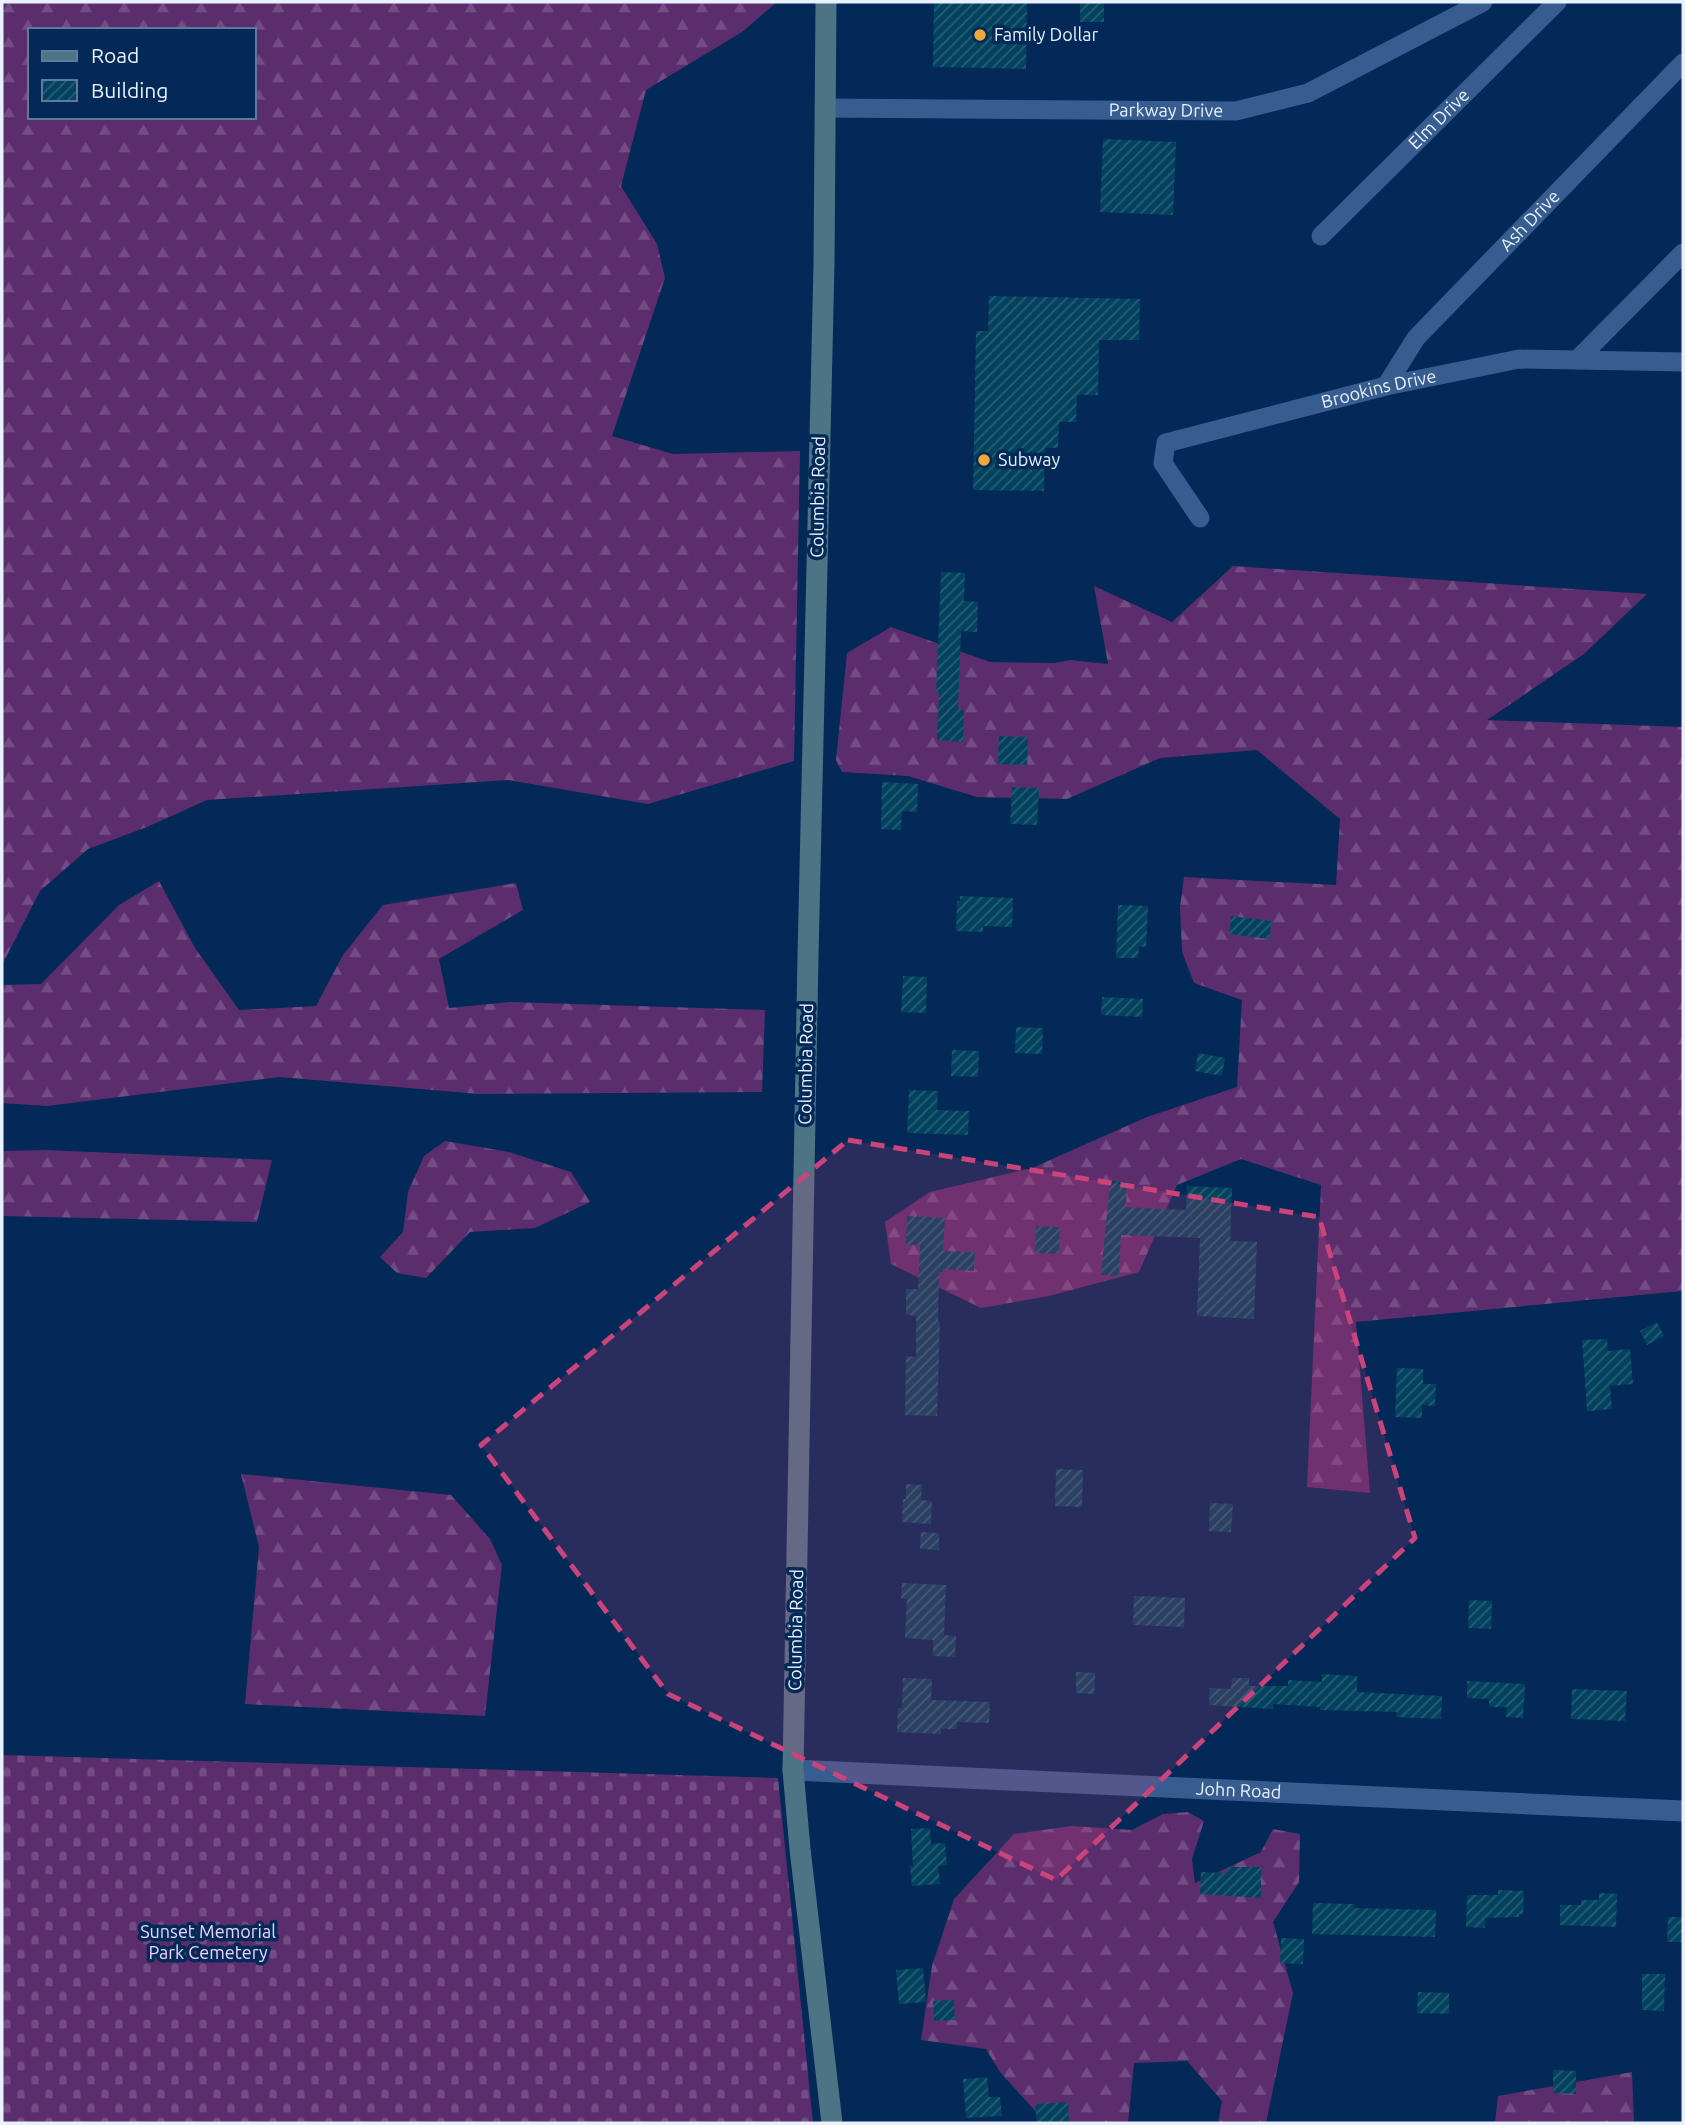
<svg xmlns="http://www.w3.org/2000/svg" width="1685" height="2125" viewBox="0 0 1685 2125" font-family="Ubuntu,sans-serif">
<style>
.forest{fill:url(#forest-firs);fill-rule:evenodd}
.cemetery{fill:url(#cemetery-stones)}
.building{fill:url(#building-hatch)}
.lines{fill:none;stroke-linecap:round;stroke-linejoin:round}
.minor{stroke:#375d90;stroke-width:19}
.tertiary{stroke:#375d90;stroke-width:21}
.secondary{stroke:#4d7485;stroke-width:21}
.marked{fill:#ca437b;fill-opacity:0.2;stroke:#ca437b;stroke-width:5;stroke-dasharray:14 9;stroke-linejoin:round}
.poi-dot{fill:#eca93a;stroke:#022957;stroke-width:2.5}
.labels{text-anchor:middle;stroke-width:7;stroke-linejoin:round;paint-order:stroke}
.poi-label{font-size:18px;fill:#e8f1fd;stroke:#022957;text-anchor:start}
.street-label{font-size:18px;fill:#e8f1fd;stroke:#022957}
.park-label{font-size:18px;fill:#f0d1fd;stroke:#022957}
</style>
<defs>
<pattern id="forest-firs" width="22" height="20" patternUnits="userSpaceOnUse" patternTransform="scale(1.75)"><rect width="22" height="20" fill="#5c2d6d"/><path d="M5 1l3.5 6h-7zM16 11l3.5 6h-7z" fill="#734c83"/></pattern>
<pattern id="cemetery-stones" width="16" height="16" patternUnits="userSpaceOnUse" patternTransform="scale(1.75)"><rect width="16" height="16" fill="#5c2d6d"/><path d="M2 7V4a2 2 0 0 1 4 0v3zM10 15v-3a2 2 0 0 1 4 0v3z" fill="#734c83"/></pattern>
<pattern id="building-hatch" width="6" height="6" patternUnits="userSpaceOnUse" patternTransform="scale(1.75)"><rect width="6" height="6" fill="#03425e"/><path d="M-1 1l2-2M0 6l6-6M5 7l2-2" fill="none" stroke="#285e76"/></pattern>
</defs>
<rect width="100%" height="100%" fill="#022957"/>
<!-- forest -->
<g class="forest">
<path d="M2,2H777L742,32L646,90L621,186L657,244L665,278L612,436L673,454L800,451L794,761L648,804L508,780L207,800L147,827L88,849L40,891L2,965ZM30,30H254V117H30Z"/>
<polygon points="1233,566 1647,594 1584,654 1487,720 1683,727 1683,1291 1356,1322 1370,1493 1307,1487 1321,1185 1241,1159 1177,1185 1139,1272 1049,1296 981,1308 891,1264 885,1222 930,1192 1032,1168 1147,1117 1237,1087 1242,1000 1194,983 1182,952 1180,907 1184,877 1336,885 1340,819 1257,750 1160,758 1067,799 977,797 908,776 842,772 836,760 847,653 891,627 990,662 1055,663 1070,660 1108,664 1094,586 1172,622"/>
<polygon points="159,881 195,948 239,1010 316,1006 343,955 383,905 516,883 523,910 439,959 449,1008 510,1002 765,1010 762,1092 479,1094 280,1077 47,1106 2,1103 2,985 41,984 119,905"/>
<polygon points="445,1141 509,1152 571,1172 590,1202 535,1228 470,1232 426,1278 397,1273 380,1257 403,1232 408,1192 424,1156"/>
<polygon points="46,1150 272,1160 257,1222 2,1216 2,1151"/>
<polygon points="241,1474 451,1495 490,1539 502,1565 485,1716 245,1704 259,1547"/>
<polygon points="1188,1812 1204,1821 1192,1859 1195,1883 1261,1852 1273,1829 1300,1834 1299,1882 1273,1922 1293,1993 1266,2123 1218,2123 1222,2101 1187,2061 1134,2063 1128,2123 1046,2123 1000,2072 986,2049 921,2040 932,1966 954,1899 1014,1834 1072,1826 1132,1830 1163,1814"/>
<polygon points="1632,2072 1634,2123 1495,2123 1498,2096"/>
</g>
<!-- cemetery -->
<polygon class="cemetery" points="2,1755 778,1778 813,2123 2,2123"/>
<!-- building -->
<g class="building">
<polygon points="934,2 1027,2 1026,69 933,67"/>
<rect x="1080" y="2" width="24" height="20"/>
<polygon points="1103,139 1176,142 1173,215 1100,212"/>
<polygon points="989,296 1140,299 1139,340 1099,340 1098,395 1077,395 1076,422 1059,422 1058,448 1045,448 1044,491 973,490 976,331 988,331"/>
<polygon points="941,572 965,573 964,601 978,602 977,632 961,631 958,709 964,710 963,742 937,740 939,692 936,692"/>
<polygon points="999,736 1028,737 1027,765 998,764"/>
<polygon points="882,782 918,784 917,812 902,811 901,830 881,829"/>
<polygon points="1012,787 1039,788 1037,825 1010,824"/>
<polygon points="960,896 1013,898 1012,927 983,926 983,932 956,931 957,901 960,901"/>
<polygon points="1118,905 1148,906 1146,947 1139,946 1138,958 1116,958"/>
<polygon points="1231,916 1272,921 1269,939 1229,934"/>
<polygon points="903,976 927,977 926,1013 901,1012"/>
<polygon points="1102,997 1143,999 1142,1017 1101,1015"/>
<polygon points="1016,1027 1043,1028 1042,1054 1015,1053"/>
<polygon points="952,1050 979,1051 978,1077 951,1076"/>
<polygon points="1198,1053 1225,1058 1222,1076 1195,1071"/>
<polygon points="909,1090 938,1091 937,1110 969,1111 968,1135 907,1133"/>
<polygon points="1110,1181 1127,1182 1126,1207 1186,1210 1187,1186 1232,1188 1230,1241 1257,1242 1254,1319 1197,1316 1200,1238 1121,1235 1119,1276 1101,1275"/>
<polygon points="907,1216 945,1218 943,1251 975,1252 974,1271 943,1269 943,1273 939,1272 938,1322 940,1322 937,1416 905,1415 906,1356 916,1357 916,1316 906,1315 906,1289 918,1289 920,1245 906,1245"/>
<polygon points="1036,1226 1060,1227 1059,1254 1035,1253"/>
<polygon points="1657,1322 1664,1336 1647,1345 1640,1331"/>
<polygon points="1607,1339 1608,1351 1630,1349 1633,1384 1610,1386 1612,1409 1587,1411 1582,1340"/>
<polygon points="1397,1368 1423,1369 1423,1384 1436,1384 1435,1406 1422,1405 1422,1418 1395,1417"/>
<polygon points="1056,1469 1083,1470 1082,1507 1055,1506"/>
<polygon points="906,1484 922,1485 921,1500 932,1501 931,1524 902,1522 903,1499 906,1499"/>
<polygon points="1210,1503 1233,1504 1231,1532 1209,1531"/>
<polygon points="921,1532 939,1533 939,1550 920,1549"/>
<polygon points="902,1583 946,1585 944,1635 956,1636 955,1657 933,1656 933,1640 905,1638 907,1599 901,1598"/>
<polygon points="1134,1596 1185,1598 1184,1627 1133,1625"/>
<polygon points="1469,1600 1492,1601 1491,1629 1468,1628"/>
<polygon points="1076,1672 1095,1673 1094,1694 1076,1693"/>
<polygon points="1322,1674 1357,1676 1357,1692 1442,1696 1441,1719 1396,1717 1397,1712 1320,1710 1320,1707 1273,1704 1273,1709 1209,1705 1210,1688 1231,1689 1232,1678 1249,1678 1249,1686 1288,1686 1288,1680 1322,1682"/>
<polygon points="903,1678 932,1679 931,1700 990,1702 989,1723 957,1722 957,1729 941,1729 941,1734 897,1732 898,1708 902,1708"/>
<polygon points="1467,1681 1525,1684 1523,1718 1506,1717 1507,1707 1489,1707 1489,1699 1467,1698"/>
<polygon points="1572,1689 1627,1691 1625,1721 1571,1719"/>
<polygon points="930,1828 931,1844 945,1843 947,1865 938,1866 940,1884 912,1886 910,1866 913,1866 911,1829"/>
<polygon points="1228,1867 1261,1867 1261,1898 1200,1894 1201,1872 1227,1873"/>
<polygon points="1498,1890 1524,1891 1523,1914 1519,1914 1519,1917 1485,1918 1485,1928 1466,1927 1467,1895 1498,1895"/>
<polygon points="1599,1893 1617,1894 1616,1927 1560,1925 1560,1905 1581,1905 1581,1900 1599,1900"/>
<polygon points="1313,1903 1354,1904 1354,1908 1436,1910 1435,1937 1312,1934"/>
<polygon points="1668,1917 1683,1917 1683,1942 1667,1942"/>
<polygon points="1281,1938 1304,1939 1303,1964 1280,1963"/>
<polygon points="923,1968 926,2002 899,2004 896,1970"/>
<polygon points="1642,1974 1665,1974 1664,2011 1642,2010"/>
<polygon points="1418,1992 1449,1993 1449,2014 1417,2013"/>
<polygon points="954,2000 955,2020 934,2021 933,2001"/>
<polygon points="1553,2070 1576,2071 1576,2094 1553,2093"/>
<polygon points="987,2077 989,2097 1000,2097 1002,2116 966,2118 963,2079"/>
<polygon points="1068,2102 1069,2123 1037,2123 1035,2104"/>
</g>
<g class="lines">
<!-- minor -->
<g class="minor">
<path id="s1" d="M825,108L1236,111L1308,93L1483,2"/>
<path id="s2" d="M1321,236L1557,2"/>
<polyline points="1577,360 1683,253"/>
<path id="s3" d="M1386,386L1416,338L1683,63"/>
<path id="s4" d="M1200,518L1163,463L1166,443L1386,386L1519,359L1683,362"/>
</g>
<!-- tertiary -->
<path class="tertiary" id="s5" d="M793,1770L1683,1811"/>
<!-- secondary -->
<polyline class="secondary" points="826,2 824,264 808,956 793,1770 800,1849 832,2123"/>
</g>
<!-- marked area -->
<path class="marked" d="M848,1140L1319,1217L1415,1538L1056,1880L668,1694L481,1445Z"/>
<!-- markers -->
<g class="poi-dot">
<circle cx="980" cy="35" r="7"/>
<circle cx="984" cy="460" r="7"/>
</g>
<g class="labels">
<!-- poi labels -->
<g class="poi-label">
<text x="994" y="41">Family Dollar</text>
<text x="998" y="466">Subway</text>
</g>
<!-- street labels -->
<g class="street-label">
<text dy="6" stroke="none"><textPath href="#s1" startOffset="341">Parkway Drive</textPath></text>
<text dy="6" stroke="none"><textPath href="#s2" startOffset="166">Elm Drive</textPath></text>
<text dy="6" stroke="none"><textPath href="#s3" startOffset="220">Ash Drive</textPath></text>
<text dy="6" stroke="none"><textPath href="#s4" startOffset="306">Brookins Drive</textPath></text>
<text transform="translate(818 497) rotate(-89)" y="6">Columbia Road</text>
<text transform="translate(806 1064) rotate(-89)" y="6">Columbia Road</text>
<text transform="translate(796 1630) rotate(-89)" y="6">Columbia Road</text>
<text dy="6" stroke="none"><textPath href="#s5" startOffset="446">John Road</textPath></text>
</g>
<!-- park labels -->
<g class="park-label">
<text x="208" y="1938">Sunset Memorial<tspan x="208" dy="21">Park Cemetery</tspan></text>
</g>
</g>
<!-- border -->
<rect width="1685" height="2125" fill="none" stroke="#e8f1fd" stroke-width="7"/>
<!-- legend -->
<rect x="28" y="28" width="228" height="91" fill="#022957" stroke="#5e7999" stroke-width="2"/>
<rect x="42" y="51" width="35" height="10" fill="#4d7485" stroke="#5e7999" stroke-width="2"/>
<text x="91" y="63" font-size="21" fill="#e8f1fd">Road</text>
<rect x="42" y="80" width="35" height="21" fill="url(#building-hatch)" stroke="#5e7999" stroke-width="2"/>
<text x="91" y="98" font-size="21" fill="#e8f1fd">Building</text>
</svg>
